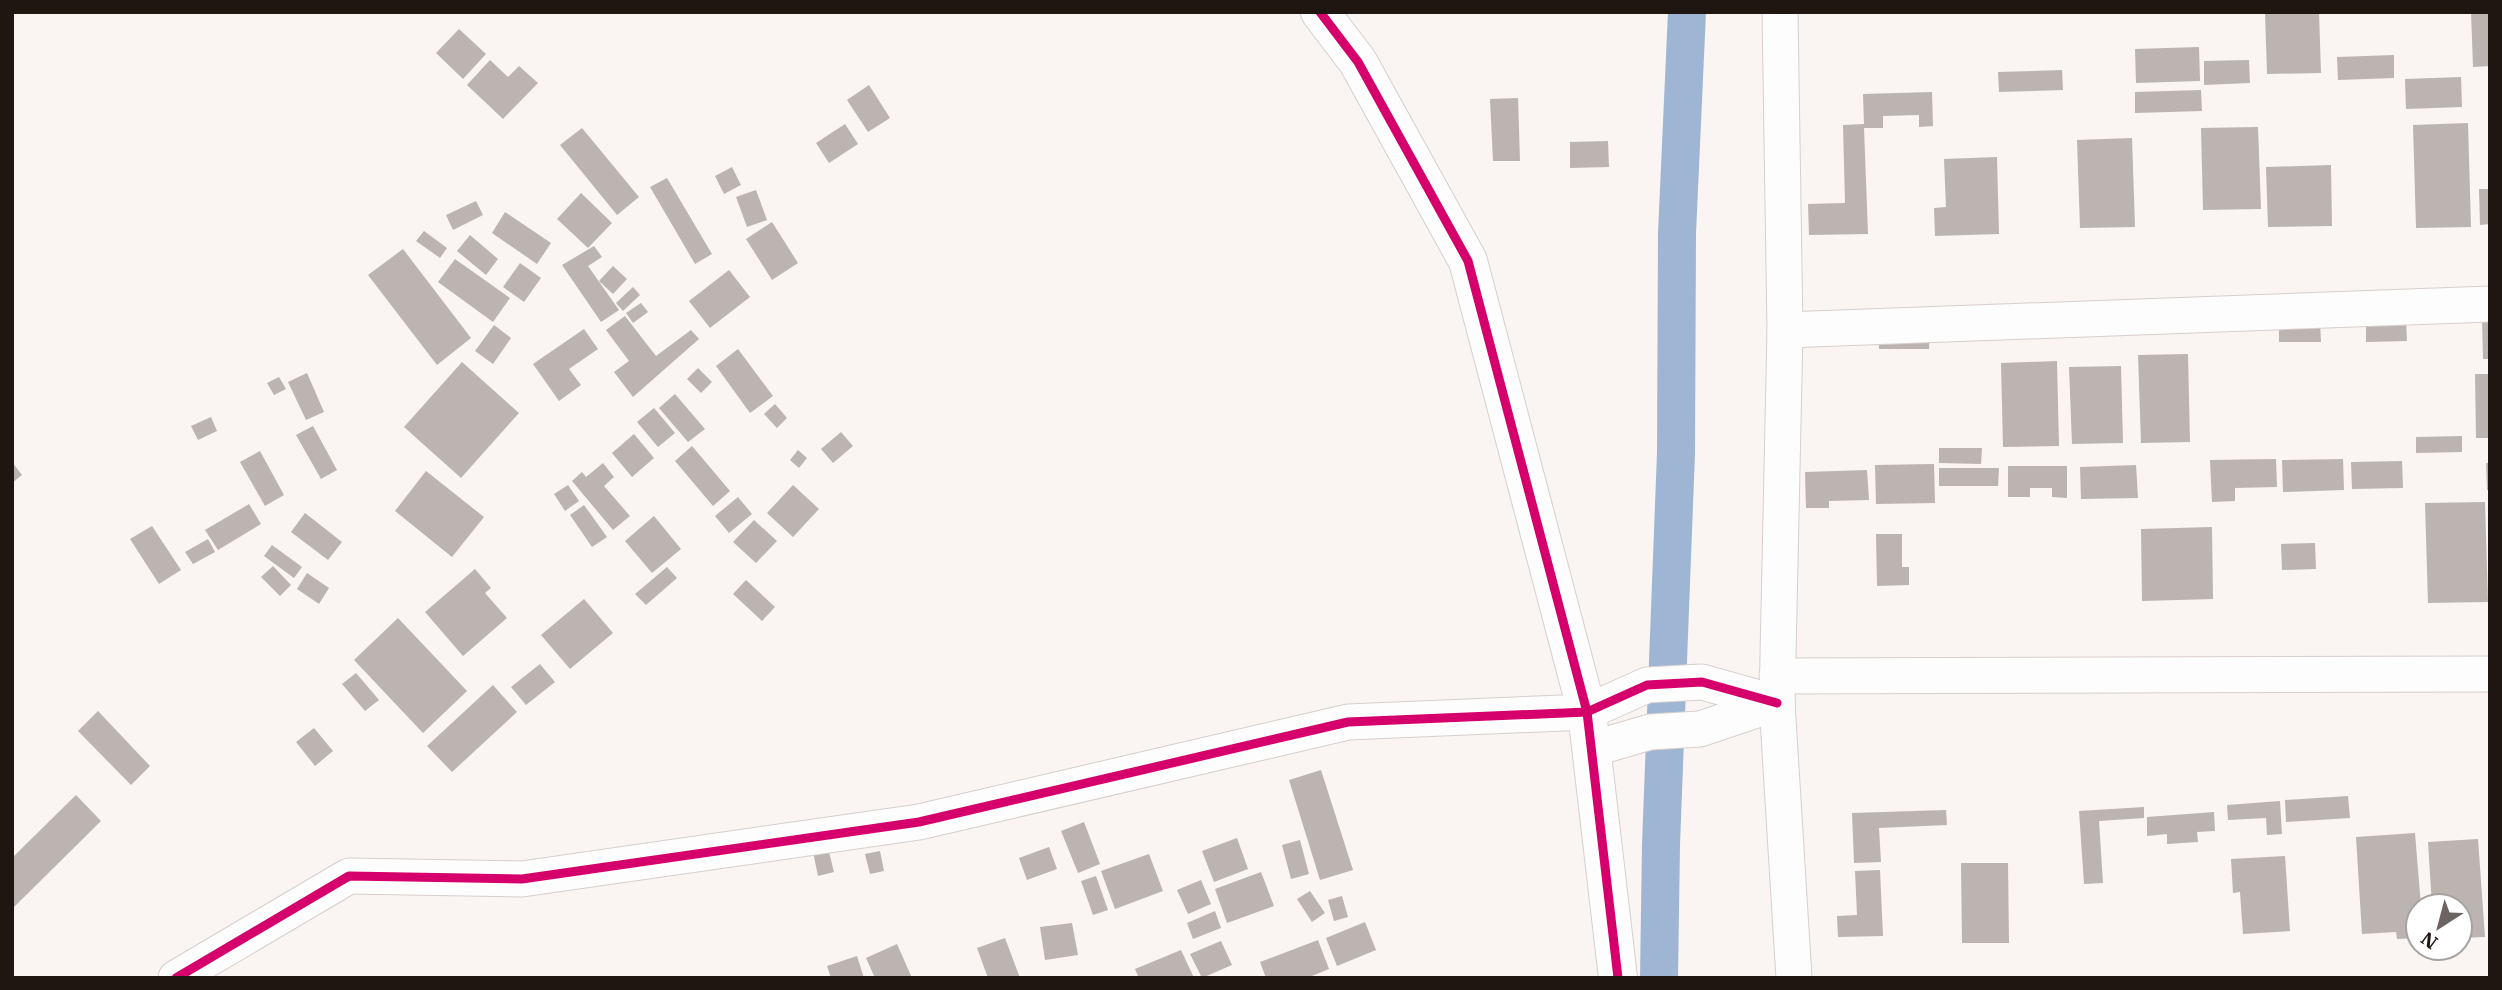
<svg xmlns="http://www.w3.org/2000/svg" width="2502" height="990" viewBox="0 0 2502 990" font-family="'IBM Plex Serif',serif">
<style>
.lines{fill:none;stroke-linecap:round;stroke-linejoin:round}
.canal{stroke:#9eb6d3;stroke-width:38}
.building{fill:#bbb4b1}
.minor-casing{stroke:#d6cfcc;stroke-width:37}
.tertiary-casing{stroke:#d6cfcc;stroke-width:40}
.minor{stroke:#fefdfd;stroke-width:35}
.tertiary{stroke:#fefdfd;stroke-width:38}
.cycleway-casing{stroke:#fff;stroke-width:13}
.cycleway{stroke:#d6006c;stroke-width:9}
</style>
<rect width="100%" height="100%" fill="#faf4f2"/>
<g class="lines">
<!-- canal -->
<polyline class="canal" points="1659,978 1661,844 1676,453 1677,233 1687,12"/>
</g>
<!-- building -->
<g class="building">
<polygon points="2265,12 2319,12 2321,73 2267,74"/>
<polygon points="2471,12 2490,12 2490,66 2473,67"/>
<polygon points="459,29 486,54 463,79 436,53"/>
<polygon points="2199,47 2200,81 2136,83 2135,49"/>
<polygon points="2394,55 2394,78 2338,80 2337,57"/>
<polygon points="490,60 508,77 519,66 538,83 503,119 467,85"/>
<polygon points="2249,60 2250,83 2204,85 2204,61"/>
<polygon points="2062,70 2063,90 1999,92 1998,72"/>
<polygon points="2461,77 2462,107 2406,109 2405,79"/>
<polygon points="869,85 890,118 868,132 847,100"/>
<polygon points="2201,90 2202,111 2135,113 2135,92"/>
<polygon points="1932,92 1933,126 1919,127 1919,115 1883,116 1883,128 1864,128 1868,234 1809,235 1808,204 1845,203 1843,125 1864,124 1863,94"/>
<polygon points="1518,98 1520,161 1493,161 1490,99"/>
<polygon points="2468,123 2471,227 2416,228 2413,125"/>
<polygon points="845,124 858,144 829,163 816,143"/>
<polygon points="2258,127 2261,209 2203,210 2201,128"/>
<polygon points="582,128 639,197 617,215 560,145"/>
<polygon points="2132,138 2135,227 2080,228 2077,140"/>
<polygon points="1608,141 1609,167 1570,168 1570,142"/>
<polygon points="1997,157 1999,234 1935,236 1934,208 1946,207 1944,159"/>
<polygon points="2331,165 2332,226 2268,227 2266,167"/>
<polygon points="732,167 741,185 724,194 715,176"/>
<polygon points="667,178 712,254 695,264 650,187"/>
<polygon points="2479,189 2490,189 2490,224 2480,225"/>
<polygon points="756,190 767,220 747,227 736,197"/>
<polygon points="581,193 612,223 588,248 557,219"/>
<polygon points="476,201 483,215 453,230 446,215"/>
<polygon points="505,212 551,243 537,264 492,233"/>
<polygon points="772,222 798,263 772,280 746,239"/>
<polygon points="424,231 447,248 440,258 416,241"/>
<polygon points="470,235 498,259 486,275 457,251"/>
<polygon points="594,246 602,257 588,266 619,310 601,322 562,265"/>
<polygon points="403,249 471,338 437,365 368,275"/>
<polygon points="455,259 510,298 493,322 438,282"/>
<polygon points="520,263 541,278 524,302 503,287"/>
<polygon points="613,266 627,279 613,294 599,281"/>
<polygon points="729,270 750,297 710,328 689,301"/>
<polygon points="633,287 640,295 623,311 616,303"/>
<polygon points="641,303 648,312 633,323 626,313"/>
<polygon points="625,316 656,356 691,330 699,339 633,397 614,372 629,361 606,330"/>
<polygon points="2482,318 2490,318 2490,359 2483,359"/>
<polygon points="2406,320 2407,341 2366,342 2366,322"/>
<polygon points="2320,321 2321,342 2279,342 2279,322"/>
<polygon points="494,325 511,338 493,364 475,351"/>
<polygon points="584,329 598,349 569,369 581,385 559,401 533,364"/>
<polygon points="1879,329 1930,330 1929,349 1879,349"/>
<polygon points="738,349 773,396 750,413 716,366"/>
<polygon points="2188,354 2190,442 2141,443 2138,355"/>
<polygon points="2057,361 2059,446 2003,447 2001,363"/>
<polygon points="462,362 519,413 461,478 404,427"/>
<polygon points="2121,366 2123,443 2072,444 2069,367"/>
<polygon points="698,368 712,382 701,393 687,379"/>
<polygon points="307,373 324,412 306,420 288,382"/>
<polygon points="2475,374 2490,374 2490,438 2476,438"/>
<polygon points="279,377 286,389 274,395 267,383"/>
<polygon points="675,394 705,429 688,442 659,408"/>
<polygon points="775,404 787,418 777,428 764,414"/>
<polygon points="654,408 675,433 658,447 637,422"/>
<polygon points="211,417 217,431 198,440 191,426"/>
<polygon points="313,426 337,470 321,479 296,435"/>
<polygon points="841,432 853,446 833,463 821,449"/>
<polygon points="634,434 654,458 632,477 612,453"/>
<polygon points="2462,436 2462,452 2416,453 2416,437"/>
<polygon points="692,446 730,491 713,506 675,461"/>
<polygon points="1939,448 1982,448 1981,464 1939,463"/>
<polygon points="798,450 807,458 799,468 790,460"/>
<polygon points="260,451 284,495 265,506 240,462"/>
<polygon points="2276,459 2277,487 2235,488 2235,501 2212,502 2210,460"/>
<polygon points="2343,459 2344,490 2283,492 2282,460"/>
<polygon points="2402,461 2403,488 2352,489 2351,462"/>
<polygon points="12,462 22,475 12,483"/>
<polygon points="603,463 614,477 604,486 630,516 613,530 572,481 582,472 586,477"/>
<polygon points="2486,463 2490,463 2490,490 2487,490"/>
<polygon points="1934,464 1935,503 1876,504 1875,465"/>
<polygon points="2136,465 2138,498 2081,499 2080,467"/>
<polygon points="2008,466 2067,466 2067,498 2052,497 2052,488 2030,488 2030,497 2008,497"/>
<polygon points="1939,468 1999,468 1998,486 1939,486"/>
<polygon points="1867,470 1869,500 1829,501 1829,508 1806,508 1805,472"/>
<polygon points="426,471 484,517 452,557 395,511"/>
<polygon points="568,485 579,501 565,511 554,494"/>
<polygon points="793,485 819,509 793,537 767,513"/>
<polygon points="738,497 752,514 729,533 715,516"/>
<polygon points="2485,502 2488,602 2428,603 2425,503"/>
<polygon points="249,504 261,524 218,550 205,530"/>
<polygon points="584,505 607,537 592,547 570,515"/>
<polygon points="305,513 342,542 328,560 291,532"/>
<polygon points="654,516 681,549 652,573 625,541"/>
<polygon points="754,520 777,541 756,563 733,542"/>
<polygon points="152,526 181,570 159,584 130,539"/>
<polygon points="2212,527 2213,599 2142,601 2141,529"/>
<polygon points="1876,534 1902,534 1902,567 1909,567 1909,585 1877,586"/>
<polygon points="208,539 215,552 193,564 185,552"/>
<polygon points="2315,543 2316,569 2282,570 2281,544"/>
<polygon points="272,545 302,567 294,578 264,556"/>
<polygon points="273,566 291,585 280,596 261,577"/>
<polygon points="667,567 677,578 646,605 635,594"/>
<polygon points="475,569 491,588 485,593 507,618 463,656 425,612"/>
<polygon points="307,573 329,588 319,604 297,589"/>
<polygon points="746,580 775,607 762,621 733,594"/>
<polygon points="584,599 613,633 570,669 541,635"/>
<polygon points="398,618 467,691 423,733 354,660"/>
<polygon points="540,664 555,682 526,705 511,687"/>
<polygon points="356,673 379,700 365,711 342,684"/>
<polygon points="493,685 517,712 452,772 427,746"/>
<polygon points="98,711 150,766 131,785 78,731"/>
<polygon points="314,728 333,751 315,766 296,742"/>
<polygon points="1321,770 1353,870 1320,880 1289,780"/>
<polygon points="76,795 101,821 12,909 12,858"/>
<polygon points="2348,796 2350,818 2286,822 2285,800"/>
<polygon points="2280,801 2282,834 2267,835 2266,818 2228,820 2227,805"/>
<polygon points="2144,807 2144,818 2099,821 2103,883 2084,884 2079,811"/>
<polygon points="1946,810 1947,825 1879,828 1881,862 1854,863 1852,813"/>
<polygon points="2214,812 2215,831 2197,832 2198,842 2167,844 2167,834 2147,836 2147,817"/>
<polygon points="1084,822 1100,864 1078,873 1061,831"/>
<polygon points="2415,833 2421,906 2418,906 2418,938 2397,939 2396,932 2362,934 2356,837"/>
<polygon points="1237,838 1248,869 1214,882 1202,851"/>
<polygon points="2478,839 2485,937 2460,938 2460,906 2432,906 2428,842"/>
<polygon points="1300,840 1309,874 1291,879 1282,845"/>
<polygon points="1049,847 1057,869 1027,880 1019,858"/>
<polygon points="828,848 834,872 818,876 813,852"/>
<polygon points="880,851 884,871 870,874 865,854"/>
<polygon points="1149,854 1163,891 1115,909 1101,871"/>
<polygon points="2285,856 2290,931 2243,934 2240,892 2233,893 2231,859"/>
<polygon points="1961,863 2008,863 2009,943 1962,943"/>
<polygon points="1880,870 1883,936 1838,937 1837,916 1857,915 1855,871"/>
<polygon points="1261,872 1274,906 1227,923 1215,889"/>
<polygon points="1096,876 1108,910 1093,915 1081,881"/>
<polygon points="1201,880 1211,904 1188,914 1177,890"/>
<polygon points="1310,891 1325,913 1312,922 1297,899"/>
<polygon points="1342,896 1348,917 1334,921 1328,900"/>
<polygon points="1215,911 1221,928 1193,939 1187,923"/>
<polygon points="1365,922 1376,950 1337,966 1326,938"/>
<polygon points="1072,923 1078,955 1045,960 1040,927"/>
<polygon points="1005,938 1020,978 988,978 977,948"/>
<polygon points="1318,940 1329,969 1307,978 1266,978 1260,962"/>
<polygon points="1221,941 1232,965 1202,978 1190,954"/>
<polygon points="897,944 912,978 875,978 866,958"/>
<polygon points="1181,950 1194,978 1139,978 1135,969"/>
<polygon points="857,956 864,978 831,978 827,966"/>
</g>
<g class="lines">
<defs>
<g id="minor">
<polyline points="1780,12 1785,330 1777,703 1794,978"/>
<polyline points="1785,330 2490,304"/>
<polyline points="1777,676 2490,674"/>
<polyline points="1592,749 1650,732 1700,729 1777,703"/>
<polyline points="176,978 349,876 522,879 919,822 1348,722 1587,712 1647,685 1702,682 1777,703"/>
</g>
<polyline id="tertiary" points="1320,12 1358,62 1468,261 1587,712 1618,978"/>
</defs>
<!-- minor casing -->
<use href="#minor" class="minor-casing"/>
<!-- tertiary casing -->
<use href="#tertiary" class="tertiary-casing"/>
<!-- minor -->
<use href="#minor" class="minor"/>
<!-- tertiary -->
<use href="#tertiary" class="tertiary"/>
<defs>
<g id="cycleway">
<polyline points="1320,12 1358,62 1468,261 1587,712 1618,978"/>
<polyline points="176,978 349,876 522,879 919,822 1348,722 1587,712 1647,685 1702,682 1777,703"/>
</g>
</defs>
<!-- cycleway casing -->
<use href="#cycleway" class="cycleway-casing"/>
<!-- cycleway -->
<use href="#cycleway" class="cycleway"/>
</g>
<!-- border -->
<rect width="2502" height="990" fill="none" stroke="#1f1612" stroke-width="28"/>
<!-- north arrow -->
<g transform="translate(2439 927) rotate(216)"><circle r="33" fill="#ffffff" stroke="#a5a2a0" stroke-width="2"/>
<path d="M0-5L12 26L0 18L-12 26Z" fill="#6c6460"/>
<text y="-10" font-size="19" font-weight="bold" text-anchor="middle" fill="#1f1612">N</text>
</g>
</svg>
